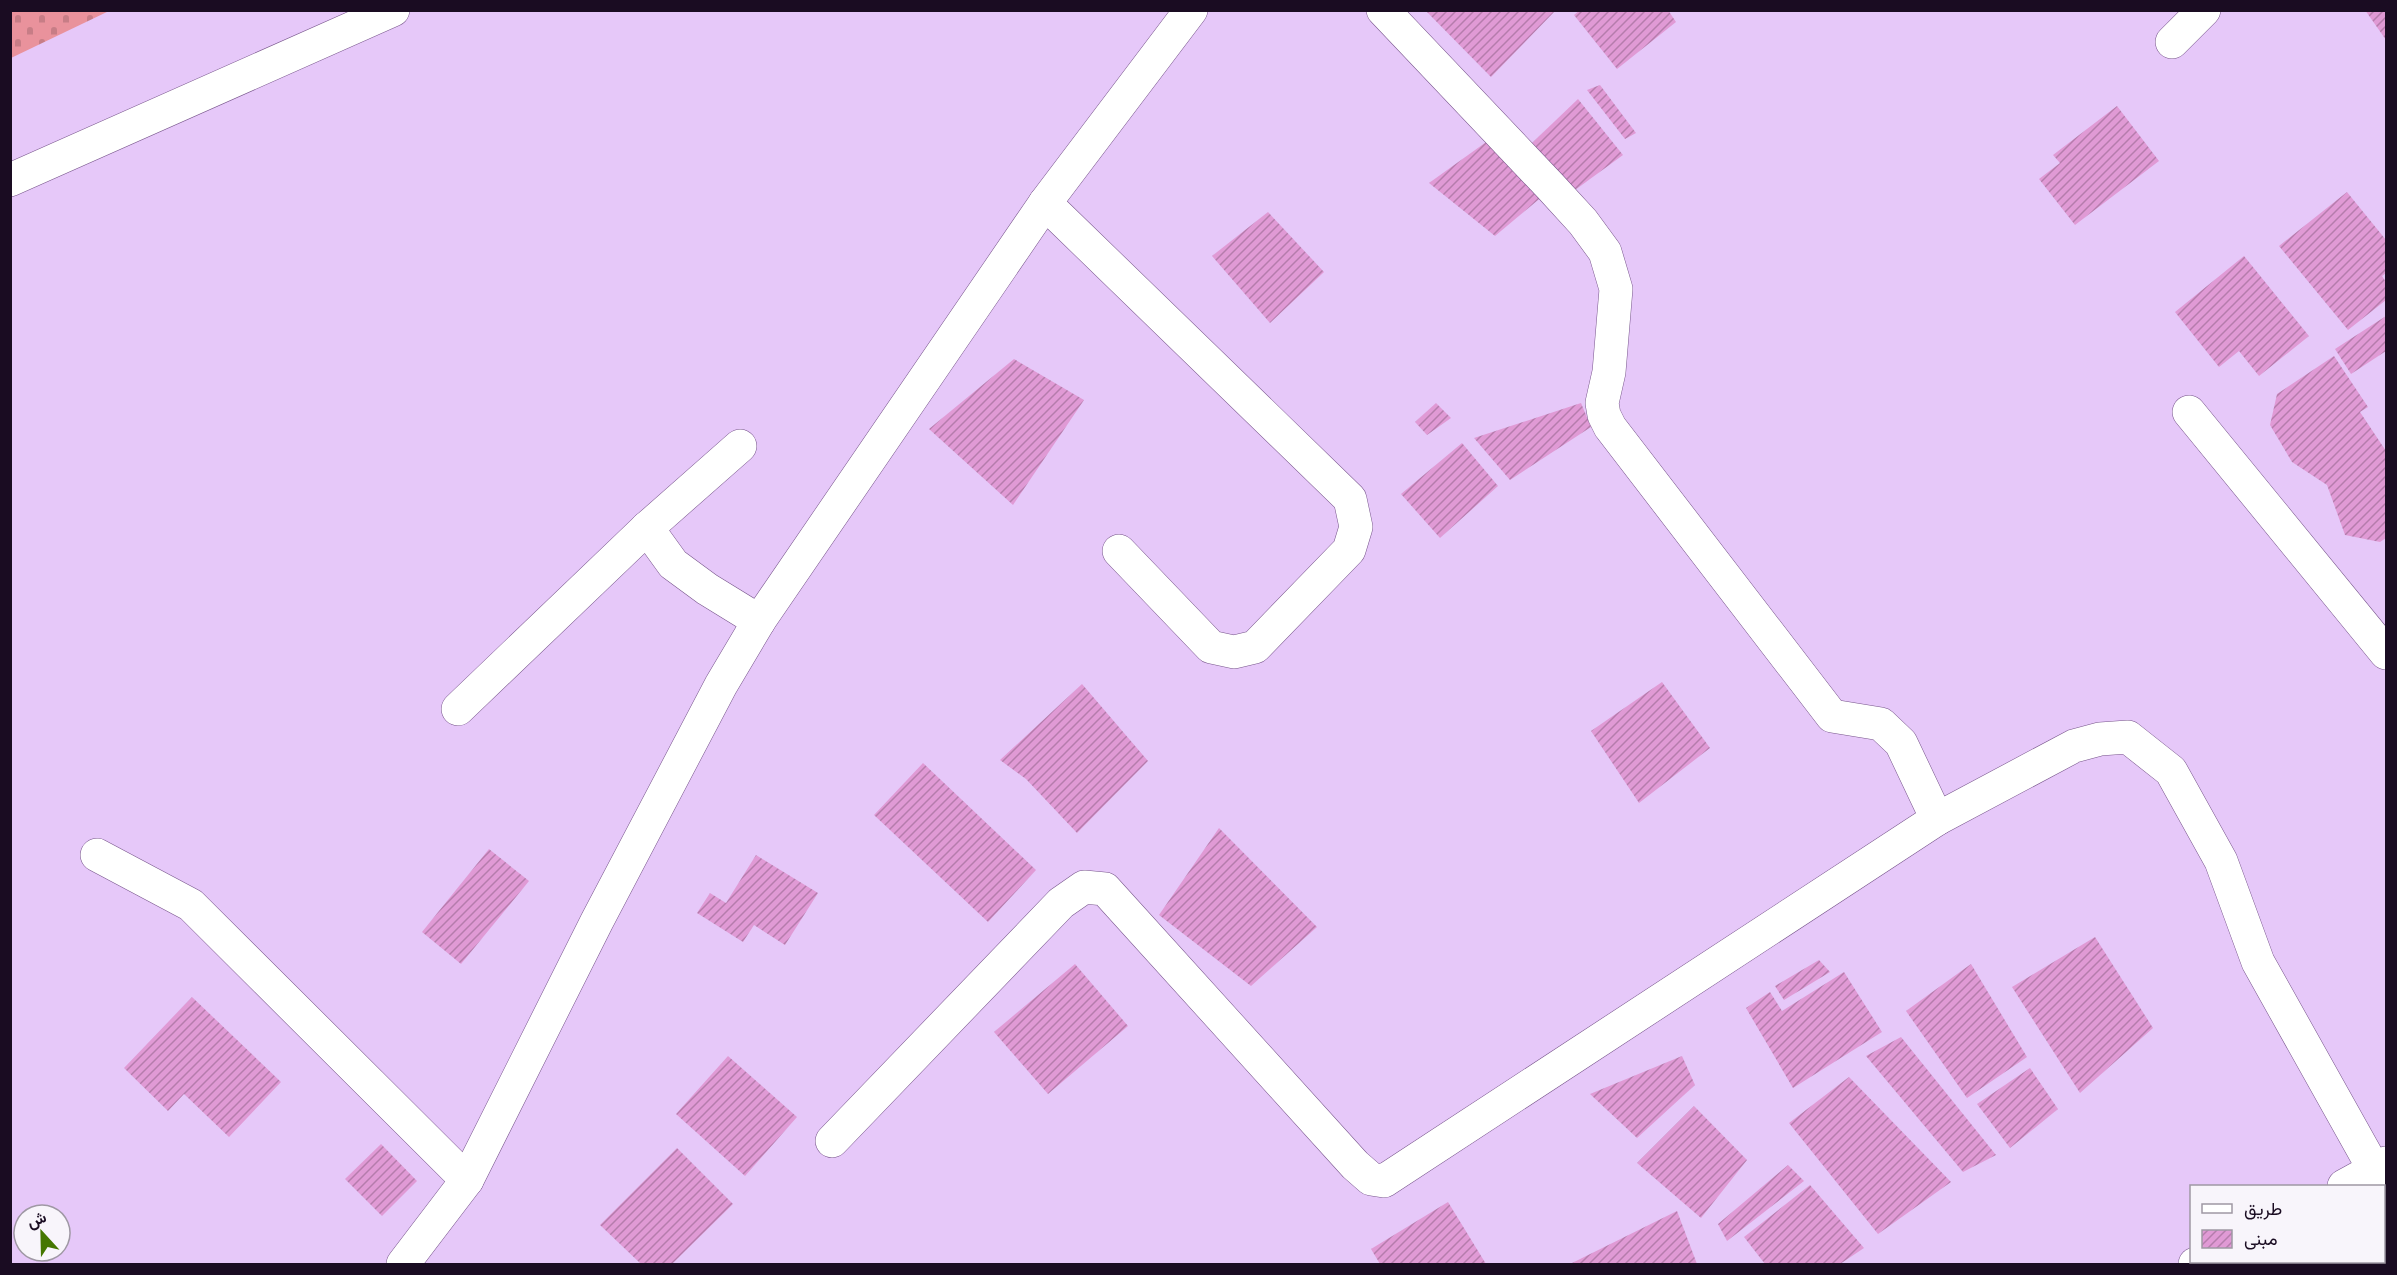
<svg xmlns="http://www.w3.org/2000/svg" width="2397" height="1275" viewBox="0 0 2397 1275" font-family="Overpass,Vazirmatn,sans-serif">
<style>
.cemetery{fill:url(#cemetery-stones)}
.building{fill:url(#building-hatch)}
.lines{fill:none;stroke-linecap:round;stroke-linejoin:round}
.minor-casing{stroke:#77558b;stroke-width:34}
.tertiary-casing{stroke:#77558b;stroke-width:34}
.minor{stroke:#fff;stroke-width:33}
.tertiary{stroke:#fff;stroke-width:33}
</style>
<defs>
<pattern id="cemetery-stones" width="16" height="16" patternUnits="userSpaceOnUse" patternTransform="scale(1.5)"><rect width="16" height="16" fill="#e9929c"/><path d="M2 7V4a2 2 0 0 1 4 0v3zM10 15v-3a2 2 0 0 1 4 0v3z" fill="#c77d86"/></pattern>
<pattern id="building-hatch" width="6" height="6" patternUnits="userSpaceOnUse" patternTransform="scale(1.5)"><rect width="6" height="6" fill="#e09ad5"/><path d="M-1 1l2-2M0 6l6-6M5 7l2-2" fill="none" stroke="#b57cac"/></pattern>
</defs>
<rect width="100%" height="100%" fill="#e6c8f9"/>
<!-- cemetery -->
<polygon class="cemetery" points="11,10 109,10 109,11 11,58"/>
<!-- building -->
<g class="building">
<polygon points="1425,10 1556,10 1491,77"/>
<polygon points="1580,10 1668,10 1676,22 1617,69 1574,15"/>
<polygon points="2365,10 2386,10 2386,40"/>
<polygon points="1600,85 1636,133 1625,139 1587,90"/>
<polygon points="1578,99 1623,155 1575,190 1532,143"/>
<polygon points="2117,106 2159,161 2075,225 2039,179 2060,163 2053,155"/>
<polygon points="1489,140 1544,195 1495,236 1429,183"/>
<polygon points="2347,192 2386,240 2386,273 2382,276 2386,282 2386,300 2348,330 2279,246"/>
<polygon points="1268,212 1324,272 1270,323 1212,256"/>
<polygon points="2244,256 2309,336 2259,376 2239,351 2219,367 2175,312"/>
<polygon points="2386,316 2386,351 2351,374 2335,349"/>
<polygon points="2334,356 2368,407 2360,412 2386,451 2386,538 2380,542 2345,535 2327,485 2292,462 2270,425 2277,394"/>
<polygon points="1014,359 1084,400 1013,505 929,429"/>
<polygon points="1436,403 1451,418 1427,435 1415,422"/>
<polygon points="1581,403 1591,427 1510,480 1474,438"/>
<polygon points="1462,443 1498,486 1440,538 1401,494"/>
<polygon points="1662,682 1710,748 1639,803 1591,731"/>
<polygon points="1082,684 1148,761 1077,833 1026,779 1000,760"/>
<polygon points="923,763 1036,870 988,922 874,815"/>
<polygon points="1219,828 1317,927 1251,986 1159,915"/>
<polygon points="489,849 529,881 461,964 422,932"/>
<polygon points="756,855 818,893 785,945 754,925 743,942 697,913 710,893 726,903"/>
<polygon points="2095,937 2153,1028 2080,1093 2012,987"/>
<polygon points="1819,960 1830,972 1784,1000 1775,986"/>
<polygon points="1075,964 1128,1026 1048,1094 994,1032"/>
<polygon points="1971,964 2027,1057 1967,1098 1906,1011"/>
<polygon points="1844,972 1882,1032 1793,1088 1746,1008 1770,992 1782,1011"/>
<polygon points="192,997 281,1082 229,1137 184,1094 168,1111 124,1068"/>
<polygon points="1901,1037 1996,1155 1963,1172 1866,1056"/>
<polygon points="728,1056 797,1117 745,1176 676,1114"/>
<polygon points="1682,1056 1695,1085 1637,1138 1590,1094"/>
<polygon points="2030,1068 2058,1109 2010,1148 1977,1104"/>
<polygon points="1849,1077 1951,1182 1878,1234 1789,1123"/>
<polygon points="1694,1106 1747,1160 1701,1218 1637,1163"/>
<polygon points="381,1144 417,1181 382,1216 345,1179"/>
<polygon points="677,1148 733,1204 672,1264 641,1264 600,1225"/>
<polygon points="1788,1165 1804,1181 1727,1241 1718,1224"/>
<polygon points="1810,1185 1864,1248 1840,1264 1765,1264 1744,1237"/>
<polygon points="1448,1202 1486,1264 1380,1264 1371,1249"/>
<polygon points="1677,1211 1697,1264 1570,1264"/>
</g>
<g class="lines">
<defs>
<g id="minor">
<polyline points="1383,10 1550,186 1583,222 1605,252 1616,289 1609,372 1602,403 1604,415 1610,427 1832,716 1881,724 1901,743 1937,819"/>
<polyline points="2172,42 2204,10"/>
<polyline points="10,180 393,10"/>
<polyline points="1045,203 1350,499 1356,527 1349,550 1255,647 1234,652 1211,647 1119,551"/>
<polyline points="2189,412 2386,653"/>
<polyline points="647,528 673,564 707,589 759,621"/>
<polyline points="458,709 647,528 740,446"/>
<polyline points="97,855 191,905 467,1180"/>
<polyline points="832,1141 1061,903 1084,887 1105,889 1355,1165 1371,1179 1384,1181 1937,819 2074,746 2100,739 2128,737 2171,771 2221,861 2258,962 2375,1171 2386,1187"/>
<polyline points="2344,1186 2386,1163"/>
<polyline points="2195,1264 2200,1262"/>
</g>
<polyline id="tertiary" points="403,1264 467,1180 597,921 721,685 759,621 1045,203 1191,10"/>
</defs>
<!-- minor casing -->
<use href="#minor" class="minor-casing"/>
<!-- tertiary casing -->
<use href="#tertiary" class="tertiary-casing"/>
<!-- minor -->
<use href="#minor" class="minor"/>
<!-- tertiary -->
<use href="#tertiary" class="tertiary"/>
</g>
<!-- border -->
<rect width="2397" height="1275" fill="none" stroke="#1a0c22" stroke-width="24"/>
<!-- legend -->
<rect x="2190" y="1185" width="195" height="78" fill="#f8f5fb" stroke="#9f98a4" stroke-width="1.5"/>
<rect x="2202" y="1204" width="30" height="9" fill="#ffffff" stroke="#9f98a4" stroke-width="1.5"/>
<text x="2244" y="1215" font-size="18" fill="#1a0c22">طريق</text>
<rect x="2202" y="1230" width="30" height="18" fill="url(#building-hatch)" stroke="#9f98a4" stroke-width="1.5"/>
<text x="2244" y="1245" font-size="18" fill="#1a0c22">مبنى</text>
<!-- north arrow -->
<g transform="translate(42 1233) rotate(338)"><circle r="28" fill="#f8f5fb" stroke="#9f98a4" stroke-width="1.5"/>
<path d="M0-4.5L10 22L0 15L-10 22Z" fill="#457700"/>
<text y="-9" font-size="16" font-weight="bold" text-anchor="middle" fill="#1a0c22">ش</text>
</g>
</svg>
